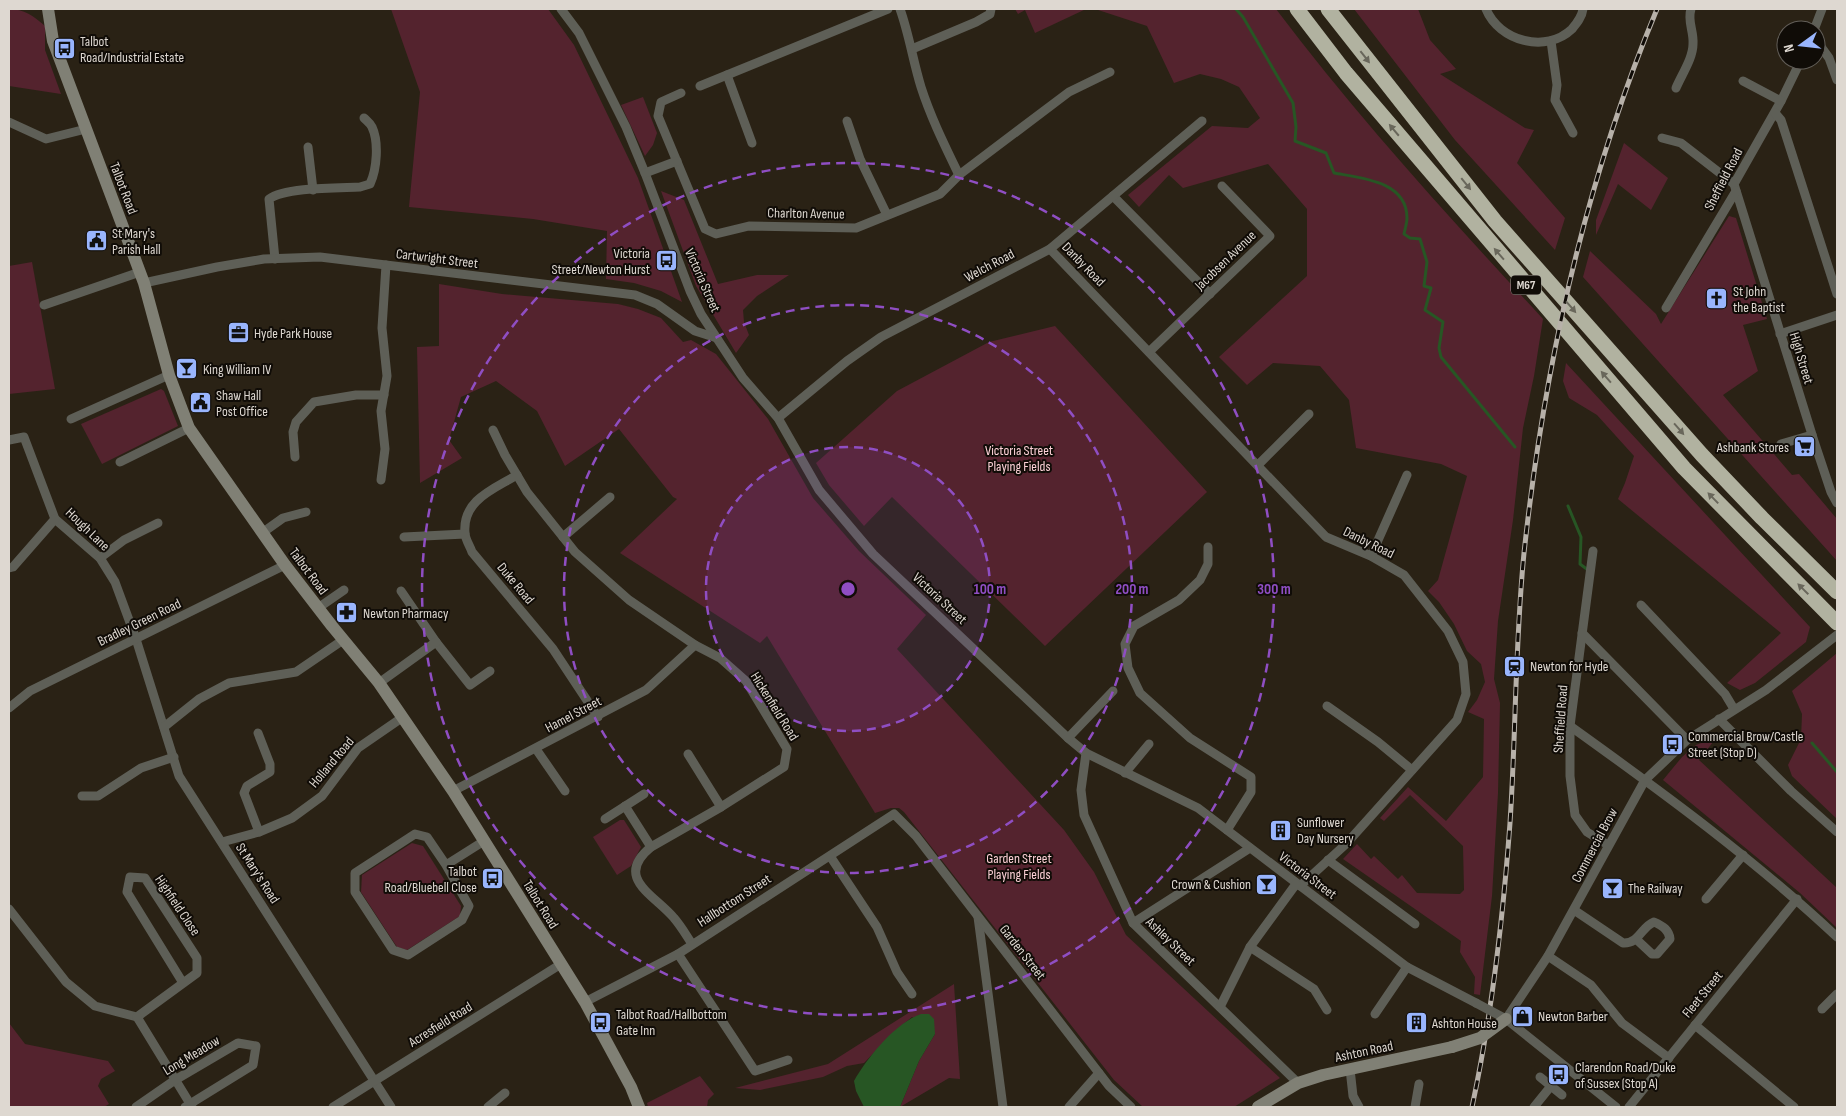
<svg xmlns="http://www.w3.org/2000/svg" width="1846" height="1116" viewBox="0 0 1846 1116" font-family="'Sofia Sans Condensed',sans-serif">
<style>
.green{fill:#54232e}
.water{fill:#275624}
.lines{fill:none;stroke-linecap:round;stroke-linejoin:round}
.stream{stroke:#275624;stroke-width:3}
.street{stroke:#5e5f57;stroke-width:9}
.secondary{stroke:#808075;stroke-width:12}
.highway{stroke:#b1b2a0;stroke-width:15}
.rail-casing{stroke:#b7b1a9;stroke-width:5}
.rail{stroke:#100c07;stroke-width:3;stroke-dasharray:9;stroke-linecap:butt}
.street-bridge{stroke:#5e5f57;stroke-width:9}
.secondary-bridge{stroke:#808075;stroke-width:12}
.oneway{fill:#69675b}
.ring{fill:none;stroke:#8f4ec3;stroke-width:2.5;stroke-dasharray:9 6}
.labels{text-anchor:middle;stroke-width:4;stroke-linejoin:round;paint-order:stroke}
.shield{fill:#100c07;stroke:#a09b94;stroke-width:1}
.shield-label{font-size:12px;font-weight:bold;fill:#ded8d1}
.poi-label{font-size:14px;fill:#ded8d1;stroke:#100c07;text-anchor:start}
.street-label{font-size:14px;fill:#ded8d1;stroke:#100c07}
.park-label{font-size:14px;fill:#fdd1d7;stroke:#100c07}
.centre{fill:#8f4ec3;stroke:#100c07;stroke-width:2.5}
.ring-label{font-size:15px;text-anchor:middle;font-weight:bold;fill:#8f4ec3;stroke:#100c07;stroke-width:4;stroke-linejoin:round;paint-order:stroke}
</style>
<rect width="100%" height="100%" fill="#2a2215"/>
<!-- green -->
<g class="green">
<path d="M9,9C24,9 34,16 45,26V50L61,94L9,86Z"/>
<polygon points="391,9 548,9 574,45 638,178 682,302 661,291 634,283 606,279 607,231 533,219 409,207 420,92"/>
<polygon points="1015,9 1086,9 1035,33 1025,10 1018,14"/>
<path d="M1095,9H1276C1358,118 1451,219 1543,319L1534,376L1523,428L1513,520L1498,621L1494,679L1500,703L1498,793L1492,896L1480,995L1474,994L1475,977L1460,952L1461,941L1343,859L1357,844L1371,859L1374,856L1398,879L1402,875L1417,893L1460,894L1464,890L1463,846L1410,795L1384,821L1380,818L1408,787L1446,821L1483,777L1484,719L1468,712L1477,700L1485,682L1481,664L1467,651L1454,624L1439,602L1428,591L1438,580L1467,476L1441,464L1356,448L1349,400L1320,366L1273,363L1247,385L1219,357L1307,276V209L1268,164L1183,188L1169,175L1139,207L1128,195L1212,126L1248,128L1260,118L1239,87L1221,79L1200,74L1174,83L1147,26Z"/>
<polygon points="1354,9 1418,9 1430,40 1456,69 1440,74 1525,128 1534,130 1517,163 1565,218 1555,250 1455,140"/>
<polygon points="643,97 657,133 653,145 645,156 621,105"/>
<polygon points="1624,143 1668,178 1651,210 1618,184 1596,235 1596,220"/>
<polygon points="661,191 684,200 718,284 757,275 789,275 757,296 743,310 744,322 749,335 736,353 696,286"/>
<polygon points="1729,216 1736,218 1767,319 1743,325 1758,371 1723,395 1792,475 1799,474 1837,519 1837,561 1583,277 1590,251 1656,314 1661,324"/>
<polygon points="32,262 55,389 9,394 9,266"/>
<polygon points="439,284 502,294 618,304 638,309 661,318 683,342 691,340 716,354 768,419 813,498 859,551 926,615 897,649 1064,830 1094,872 1126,935 1280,1078 1234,1107 1143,1107 1114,1080 904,812 899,808 891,808 875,813 767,636 760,643 620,553 677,499 673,497 619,429 565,466 537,411 496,381 461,397 449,440 462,458 420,483 417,347 439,346"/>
<polygon points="1055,326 1207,492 1045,646 892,497 864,526 829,485 816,463 897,391 989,342"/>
<polygon points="1566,363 1810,627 1806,642 1755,683 1740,690 1727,683 1781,633 1618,499 1625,483 1634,456 1597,415 1569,398 1563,381"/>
<polygon points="161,389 164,391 178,426 102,464 81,424"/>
<polygon points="1837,653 1837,819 1792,776 1788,765 1801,739 1802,714 1792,691"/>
<polygon points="1717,737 1699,760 1837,888 1837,928 1800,893 1663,780 1682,757 1696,745"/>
<polygon points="620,820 624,820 641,847 631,866 617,875 593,837"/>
<polygon points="412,843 423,846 461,906 460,916 407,950 397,947 361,892 362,875"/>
<polygon points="954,984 960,1079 949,1078 900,1107 919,1061 935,1034 912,1017 894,1032 864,1063 847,1066 823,1077 760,1090 735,1088 828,1064"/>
<polygon points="9,1023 25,1044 108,1061 115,1071 101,1079 98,1086 109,1104 104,1107 9,1107"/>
<polygon points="700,1076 714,1094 708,1100 707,1107 648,1107 647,1103"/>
</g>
<!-- water -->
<path class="water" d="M921,1014H929L934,1019L935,1034L919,1061L900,1107H864L856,1091L854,1081C867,1058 895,1023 921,1014Z"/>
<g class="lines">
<!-- stream -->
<g class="stream">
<path d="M1236,9L1243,17L1293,103L1296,127L1295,141L1326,153L1334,173C1361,178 1407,181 1407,218C1407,223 1405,229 1404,234L1410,238L1420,239L1427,262L1424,286L1431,288L1425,310L1443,322L1439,348L1441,357L1515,447"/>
<polyline points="1568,506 1581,537 1580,564 1588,570"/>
<polyline points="1812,743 1837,772"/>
</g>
<!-- street -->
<g class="street">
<polyline points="561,9 579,33 626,127 645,173 690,291 701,314 743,378 778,418 819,490 873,554 1068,738 1086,753 1198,808 1407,967 1476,1003"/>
<path d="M900,9C909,34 913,61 921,87C931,118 945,146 959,175"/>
<path d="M1486,9C1499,41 1546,54 1572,29C1577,23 1582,17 1583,9"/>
<polyline points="1814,30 1822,9"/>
<polyline points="1816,40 1829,58 1837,80"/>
<polyline points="1551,41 1557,85 1555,100 1573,133"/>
<polyline points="912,49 976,22 990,14 991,9"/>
<polyline points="1801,60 1781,101 1734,184 1814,441 1831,492 1837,503"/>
<polyline points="727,75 752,143"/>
<polyline points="1743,81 1781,101"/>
<polyline points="700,86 888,9"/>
<path d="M1676,88C1682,74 1693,58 1693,44C1694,31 1687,21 1691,9"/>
<polyline points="681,93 661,102 658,116 705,229 716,234 749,226 856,228 940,194 959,175 1069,92 1110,72"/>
<polyline points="1775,113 1781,120 1837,294"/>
<polyline points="847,121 860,159 887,215"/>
<polyline points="9,122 46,139 86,129"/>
<polyline points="1662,138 1681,143 1734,184"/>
<polyline points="308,147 313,190"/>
<polyline points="645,173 677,161"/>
<polyline points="1113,196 1210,294"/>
<polyline points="1050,249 1326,537 1371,556 1404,575 1448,631 1463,662 1466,694 1457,720 1346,844 1300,886"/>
<path d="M275,259L269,199C285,187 338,188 360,187L370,184C377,169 379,142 372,127C370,123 367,121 364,118"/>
<polyline points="144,283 217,267 264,259 320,257 635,295 657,304 695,331 717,338"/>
<polyline points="44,305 140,272"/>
<polyline points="1666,308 1736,191"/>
<polyline points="1780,334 1837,315"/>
<polyline points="1149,352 1270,236 1222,186"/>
<polyline points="778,418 847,361 881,337 1050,249 1202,121"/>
<polyline points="71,419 169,375"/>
<path d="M493,430L505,455L527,492L575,552L629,600L695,645L720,658L746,681L787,749L784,767L721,807L651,847C613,878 655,895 674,918C681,926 686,935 692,944"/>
<polyline points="9,440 24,437 55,519 100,558 115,582 136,639 179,776 391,1107"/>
<polyline points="1781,444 1812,435"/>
<polyline points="295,457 293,432 296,422 314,402 356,395 384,395"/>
<polyline points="120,462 189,428"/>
<polyline points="1258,465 1309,414"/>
<path d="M517,475C494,489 462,500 465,533C465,539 470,546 472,552L553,649L598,717"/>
<polyline points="381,480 385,449 381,411 387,376 382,328 386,265"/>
<polyline points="262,533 283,518 306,512"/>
<polyline points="404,537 465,534"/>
<polyline points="563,537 610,497"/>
<polyline points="1208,547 1208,564 1200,580 1179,600 1134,626 1125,644 1128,668 1140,693 1190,738 1251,777 1251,792 1227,830"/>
<polyline points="1593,551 1570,726 1570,776 1575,815 1587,832 1608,845"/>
<polyline points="1371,556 1407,475"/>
<polyline points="100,558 124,540 158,523"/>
<polyline points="9,568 13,567 55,519"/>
<polyline points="401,591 436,642 470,685 490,671"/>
<polyline points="1641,605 1725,694 1734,709"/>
<polyline points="318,608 344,590"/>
<polyline points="1582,633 1687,740"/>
<polyline points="379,683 436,642"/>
<polyline points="1327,706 1378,742 1412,770"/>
<polyline points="9,708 30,691 285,565"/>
<polyline points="1719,719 1791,791 1837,832"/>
<path d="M1570,726C1662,792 1754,859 1837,937"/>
<polyline points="164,727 199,699 229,683 296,672 343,640"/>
<polyline points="258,733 270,764 270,772 247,786 244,793 259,832"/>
<polyline points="1068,738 1113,691"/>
<polyline points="536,749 565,791"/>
<polyline points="1086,753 1081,790 1084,815 1133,923 1298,1083"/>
<polyline points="688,754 721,807"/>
<polyline points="1125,773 1149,744"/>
<polyline points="453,791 646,690 695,645"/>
<polyline points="82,796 98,796 141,768 174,757"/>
<polyline points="625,806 651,847"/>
<polyline points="605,819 644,794"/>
<polyline points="222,842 259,832 292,818 322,796 358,748 403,717"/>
<polyline points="830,856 877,927 897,972 912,994"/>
<polyline points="1328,860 1415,924"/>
<polyline points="446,865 427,837 415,834 355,873 355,892 393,950 408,955 462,920 469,906 446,865 484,841"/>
<polyline points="1706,899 1743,855"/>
<polyline points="9,909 66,982 95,1006 137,1017"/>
<path d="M1574,910L1623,943C1639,944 1641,927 1654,922C1663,926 1669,930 1670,939L1657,954H1652L1636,939"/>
<polyline points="978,917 1003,1107"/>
<polyline points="1133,923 1250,848"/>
<polyline points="1250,947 1314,989 1327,1010"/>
<polyline points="678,954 755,1071 788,1060"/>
<polyline points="1548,956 1591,985 1622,1023 1669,1058"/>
<polyline points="585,1002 678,954 894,814 916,836 1109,1086 1131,1107"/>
<polyline points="1220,1007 1250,947 1296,884"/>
<polyline points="1822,1009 1837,994"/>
<polyline points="1375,1014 1407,967"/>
<polyline points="137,1017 197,973 197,958 145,878 130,877 127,892 183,983"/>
<polyline points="137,1017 192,1107"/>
<polyline points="1695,1025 1794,1107"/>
<polyline points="1350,1069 1353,1096 1359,1107"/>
<polyline points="1551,1086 1562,1095"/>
<polyline points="136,1107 175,1080 238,1043 256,1046 253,1065 185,1107"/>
<polyline points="333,1107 561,964"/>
<polyline points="488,1107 505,1093"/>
<polyline points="1069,1107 1099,1073"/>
<polyline points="1415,1107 1419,1084"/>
<polyline points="1534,1107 1551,1086 1540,1077"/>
<polyline points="1616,1107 1506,1019 1548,956 1645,780 1687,740 1766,690 1837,635"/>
<polyline points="1629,1107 1797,899"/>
</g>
<!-- secondary -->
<g class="secondary">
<polyline points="48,9 53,41 144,283 169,375 189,428 285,565 332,626 379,683 453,791 585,1002 631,1087 639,1107"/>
<polyline points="1258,1107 1298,1083 1323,1075 1452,1047"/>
</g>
<!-- highway -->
<g class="highway">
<polyline points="1297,9 1346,73 1684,468 1837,623"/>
<polyline points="1328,9 1495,221 1702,455 1762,518 1837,592"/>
</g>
<defs>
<path id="rail" d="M1472,1107C1492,1014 1503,918 1510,823C1516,733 1515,643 1524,553C1544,367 1585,182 1657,9"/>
</defs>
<!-- rail casing -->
<use href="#rail" class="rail-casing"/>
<!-- rail -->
<use href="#rail" class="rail"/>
<!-- street-bridge -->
<polyline class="street-bridge" points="1476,1003 1506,1019"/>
<!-- secondary-bridge -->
<polyline class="secondary-bridge" points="1452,1047 1480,1038 1506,1019"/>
</g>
<!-- one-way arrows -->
<defs><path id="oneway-solid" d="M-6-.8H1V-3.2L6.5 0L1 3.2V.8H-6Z" transform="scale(1.25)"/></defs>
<g class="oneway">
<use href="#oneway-solid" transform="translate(1365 57) rotate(52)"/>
<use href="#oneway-solid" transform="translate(1394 130) rotate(-130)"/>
<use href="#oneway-solid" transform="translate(1466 184) rotate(51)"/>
<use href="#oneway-solid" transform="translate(1499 254) rotate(-131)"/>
<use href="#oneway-solid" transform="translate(1571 307) rotate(49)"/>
<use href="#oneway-solid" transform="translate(1606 377) rotate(-131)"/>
<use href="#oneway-solid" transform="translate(1679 429) rotate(49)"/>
<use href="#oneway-solid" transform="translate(1713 498) rotate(-134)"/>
<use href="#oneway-solid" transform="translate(1803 589) rotate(-135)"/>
</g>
<!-- distance rings -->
<circle cx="848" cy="589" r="142" fill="#8f4ec3" fill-opacity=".12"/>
<g class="ring">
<circle cx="848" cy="589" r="142"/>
<circle cx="848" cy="589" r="284"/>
<circle cx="848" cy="589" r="426"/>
</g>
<!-- icons -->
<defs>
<symbol id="bus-square" viewBox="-11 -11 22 22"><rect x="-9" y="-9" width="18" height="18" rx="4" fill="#99b5fd" stroke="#100c07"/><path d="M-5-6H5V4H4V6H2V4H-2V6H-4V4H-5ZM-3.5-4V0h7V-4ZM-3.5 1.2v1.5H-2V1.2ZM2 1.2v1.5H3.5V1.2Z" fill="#111"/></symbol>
<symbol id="civic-square" viewBox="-11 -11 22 22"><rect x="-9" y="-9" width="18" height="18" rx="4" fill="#99b5fd" stroke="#100c07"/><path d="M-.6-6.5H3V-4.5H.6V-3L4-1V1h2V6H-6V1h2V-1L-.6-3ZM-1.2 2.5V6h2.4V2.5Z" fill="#111"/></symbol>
<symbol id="church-square" viewBox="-11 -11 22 22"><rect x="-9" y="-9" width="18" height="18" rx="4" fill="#99b5fd" stroke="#100c07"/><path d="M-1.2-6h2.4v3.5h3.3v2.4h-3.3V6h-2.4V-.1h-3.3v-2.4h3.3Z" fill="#111"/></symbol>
<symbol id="office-square" viewBox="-11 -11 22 22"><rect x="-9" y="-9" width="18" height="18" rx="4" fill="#99b5fd" stroke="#100c07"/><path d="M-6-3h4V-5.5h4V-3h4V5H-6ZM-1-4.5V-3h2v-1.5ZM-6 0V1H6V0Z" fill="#111"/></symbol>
<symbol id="bar-square" viewBox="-11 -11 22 22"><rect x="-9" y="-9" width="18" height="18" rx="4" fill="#99b5fd" stroke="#100c07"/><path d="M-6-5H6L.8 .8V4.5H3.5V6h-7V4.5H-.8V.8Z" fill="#111"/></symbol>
<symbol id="supermarket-square" viewBox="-11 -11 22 22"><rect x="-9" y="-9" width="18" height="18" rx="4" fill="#99b5fd" stroke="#100c07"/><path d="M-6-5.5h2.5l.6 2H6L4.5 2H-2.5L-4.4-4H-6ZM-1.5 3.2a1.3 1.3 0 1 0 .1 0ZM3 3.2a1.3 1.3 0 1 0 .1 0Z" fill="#111"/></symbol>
<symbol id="pharmacy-square" viewBox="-11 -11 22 22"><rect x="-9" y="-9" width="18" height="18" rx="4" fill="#99b5fd" stroke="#100c07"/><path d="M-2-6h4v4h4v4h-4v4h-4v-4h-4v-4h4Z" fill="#111"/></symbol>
<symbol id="station-square" viewBox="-11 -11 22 22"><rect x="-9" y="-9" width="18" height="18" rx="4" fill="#99b5fd" stroke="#100c07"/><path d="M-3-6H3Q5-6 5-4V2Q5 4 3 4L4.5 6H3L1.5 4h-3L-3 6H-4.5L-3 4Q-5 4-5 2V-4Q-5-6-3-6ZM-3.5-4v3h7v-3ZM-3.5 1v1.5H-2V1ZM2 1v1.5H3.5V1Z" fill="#111"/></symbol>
<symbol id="building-square" viewBox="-11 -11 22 22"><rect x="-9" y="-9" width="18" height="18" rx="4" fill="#99b5fd" stroke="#100c07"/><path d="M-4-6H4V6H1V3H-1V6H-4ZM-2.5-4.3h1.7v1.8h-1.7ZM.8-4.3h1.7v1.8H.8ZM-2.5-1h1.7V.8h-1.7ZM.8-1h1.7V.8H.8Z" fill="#111"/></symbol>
<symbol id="shop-square" viewBox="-11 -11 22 22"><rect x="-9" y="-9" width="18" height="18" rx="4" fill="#99b5fd" stroke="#100c07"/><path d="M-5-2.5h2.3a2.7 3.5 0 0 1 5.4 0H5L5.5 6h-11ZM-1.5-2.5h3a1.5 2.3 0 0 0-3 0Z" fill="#111"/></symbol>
</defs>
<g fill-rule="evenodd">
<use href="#bus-square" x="52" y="36" width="25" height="25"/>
<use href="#civic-square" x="84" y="228" width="25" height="25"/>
<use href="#bus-square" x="654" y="248" width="25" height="25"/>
<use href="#church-square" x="1704" y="286" width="25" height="25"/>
<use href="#office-square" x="226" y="320" width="25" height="25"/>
<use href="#bar-square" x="174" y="356" width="25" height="25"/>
<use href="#civic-square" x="188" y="390" width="25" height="25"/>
<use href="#supermarket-square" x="1792" y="434" width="25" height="25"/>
<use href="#pharmacy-square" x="334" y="600" width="25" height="25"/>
<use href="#station-square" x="1502" y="654" width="25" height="25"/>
<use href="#bus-square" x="1660" y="732" width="25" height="25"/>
<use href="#building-square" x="1268" y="818" width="25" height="25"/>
<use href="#bus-square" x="480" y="866" width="25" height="25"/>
<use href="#bar-square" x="1254" y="872" width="25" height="25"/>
<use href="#bar-square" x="1600" y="876" width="25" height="25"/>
<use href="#shop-square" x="1510" y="1004" width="25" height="25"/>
<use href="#bus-square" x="588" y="1010" width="25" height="25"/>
<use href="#building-square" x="1404" y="1010" width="25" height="25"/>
<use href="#bus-square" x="1546" y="1062" width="25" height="25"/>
</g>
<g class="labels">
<!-- shield labels -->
<rect class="shield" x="1511" y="275.5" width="30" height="19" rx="4"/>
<g class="shield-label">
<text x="1526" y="289">M67</text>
</g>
<!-- poi labels -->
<g class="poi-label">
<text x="80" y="46">Talbot<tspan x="80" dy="16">Road/Industrial Estate</tspan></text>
<text x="112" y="238">St Mary's<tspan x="112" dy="16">Parish Hall</tspan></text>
<text x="650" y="258" text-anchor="end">Victoria<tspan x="650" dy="16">Street/Newton Hurst</tspan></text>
<text x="1733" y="296">St John<tspan x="1733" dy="16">the Baptist</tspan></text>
<text x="254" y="338">Hyde Park House</text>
<text x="203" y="374">King William IV</text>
<text x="216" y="400">Shaw Hall<tspan x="216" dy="16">Post Office</tspan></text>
<text x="1789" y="452" text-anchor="end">Ashbank Stores</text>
<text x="363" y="618">Newton Pharmacy</text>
<text x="1530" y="671">Newton for Hyde</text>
<text x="1688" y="741">Commercial Brow/Castle<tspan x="1688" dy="16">Street (Stop D)</tspan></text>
<text x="1297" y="827">Sunflower<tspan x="1297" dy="16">Day Nursery</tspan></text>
<text x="477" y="876" text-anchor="end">Talbot<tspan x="477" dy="16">Road/Bluebell Close</tspan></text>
<text x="1251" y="889" text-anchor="end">Crown &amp; Cushion</text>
<text x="1628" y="893">The Railway</text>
<text x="616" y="1019">Talbot Road/Hallbottom<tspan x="616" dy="16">Gate Inn</tspan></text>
<text x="1538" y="1021">Newton Barber</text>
<text x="1432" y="1028">Ashton House</text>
<text x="1575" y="1072">Clarendon Road/Duke<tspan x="1575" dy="16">of Sussex (Stop A)</tspan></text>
</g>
<!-- street labels -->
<g class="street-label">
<text transform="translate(1723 179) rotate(-63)" y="5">Sheffield Road</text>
<text transform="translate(124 188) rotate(69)" y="5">Talbot Road</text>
<text transform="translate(806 213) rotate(1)" y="5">Charlton Avenue</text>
<text transform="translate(437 258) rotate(7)" y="5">Cartwright Street</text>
<text transform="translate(1225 260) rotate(-44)" y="5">Jacobsen Avenue</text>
<text transform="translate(1084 264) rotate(46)" y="5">Danby Road</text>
<text transform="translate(989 265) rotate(-28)" y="5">Welch Road</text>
<text transform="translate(703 280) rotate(66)" y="5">Victoria Street</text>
<text transform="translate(1802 358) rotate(73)" y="5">High Street</text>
<text transform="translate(88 529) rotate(44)" y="5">Hough Lane</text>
<text transform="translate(1369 542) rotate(26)" y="5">Danby Road</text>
<text transform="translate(309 571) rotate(53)" y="5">Talbot Road</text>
<text transform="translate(516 583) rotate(50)" y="5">Duke Road</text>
<text transform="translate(940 598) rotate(43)" y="5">Victoria Street</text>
<text transform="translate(139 622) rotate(-26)" y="5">Bradley Green Road</text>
<text transform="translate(775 706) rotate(58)" y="5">Hickenfield Road</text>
<text transform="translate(573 714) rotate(-28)" y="5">Hamel Street</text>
<text transform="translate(1560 719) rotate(-86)" y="5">Sheffield Road</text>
<text transform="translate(331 762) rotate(-50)" y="5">Holland Road</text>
<text transform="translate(1594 845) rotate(-62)" y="5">Commercial Brow</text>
<text transform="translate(258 873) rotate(57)" y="5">St Mary's Road</text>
<text transform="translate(1308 875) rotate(37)" y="5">Victoria Street</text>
<text transform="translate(734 900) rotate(-33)" y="5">Hallbottom Street</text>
<text transform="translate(541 904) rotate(58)" y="5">Talbot Road</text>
<text transform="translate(178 905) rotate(56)" y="5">Highfield Close</text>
<text transform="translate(1171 941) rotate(44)" y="5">Ashley Street</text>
<text transform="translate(1023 952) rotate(52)" y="5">Garden Street</text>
<text transform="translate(1702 994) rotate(-51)" y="5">Fleet Street</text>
<text transform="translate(440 1024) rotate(-32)" y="5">Acresfield Road</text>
<text transform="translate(1364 1051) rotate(-12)" y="5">Ashton Road</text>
<text transform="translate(191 1055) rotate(-31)" y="5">Long Meadow</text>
</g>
<!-- park labels -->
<g class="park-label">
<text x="1019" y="455">Victoria Street<tspan x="1019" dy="16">Playing Fields</tspan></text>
<text x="1019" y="863">Garden Street<tspan x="1019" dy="16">Playing Fields</tspan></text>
</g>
</g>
<circle cx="848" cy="589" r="8" class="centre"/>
<g class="ring-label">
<text x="990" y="594">100 m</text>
<text x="1132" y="594">200 m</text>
<text x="1274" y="594">300 m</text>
</g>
<!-- border -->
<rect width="1846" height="1116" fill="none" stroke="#ded8d1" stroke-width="20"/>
<!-- north arrow -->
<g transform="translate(1801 45) rotate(255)"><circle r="24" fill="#100c07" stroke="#625e58"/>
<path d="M0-4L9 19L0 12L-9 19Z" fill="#99b5fd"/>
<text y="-8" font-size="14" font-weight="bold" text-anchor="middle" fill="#ded8d1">N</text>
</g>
</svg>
